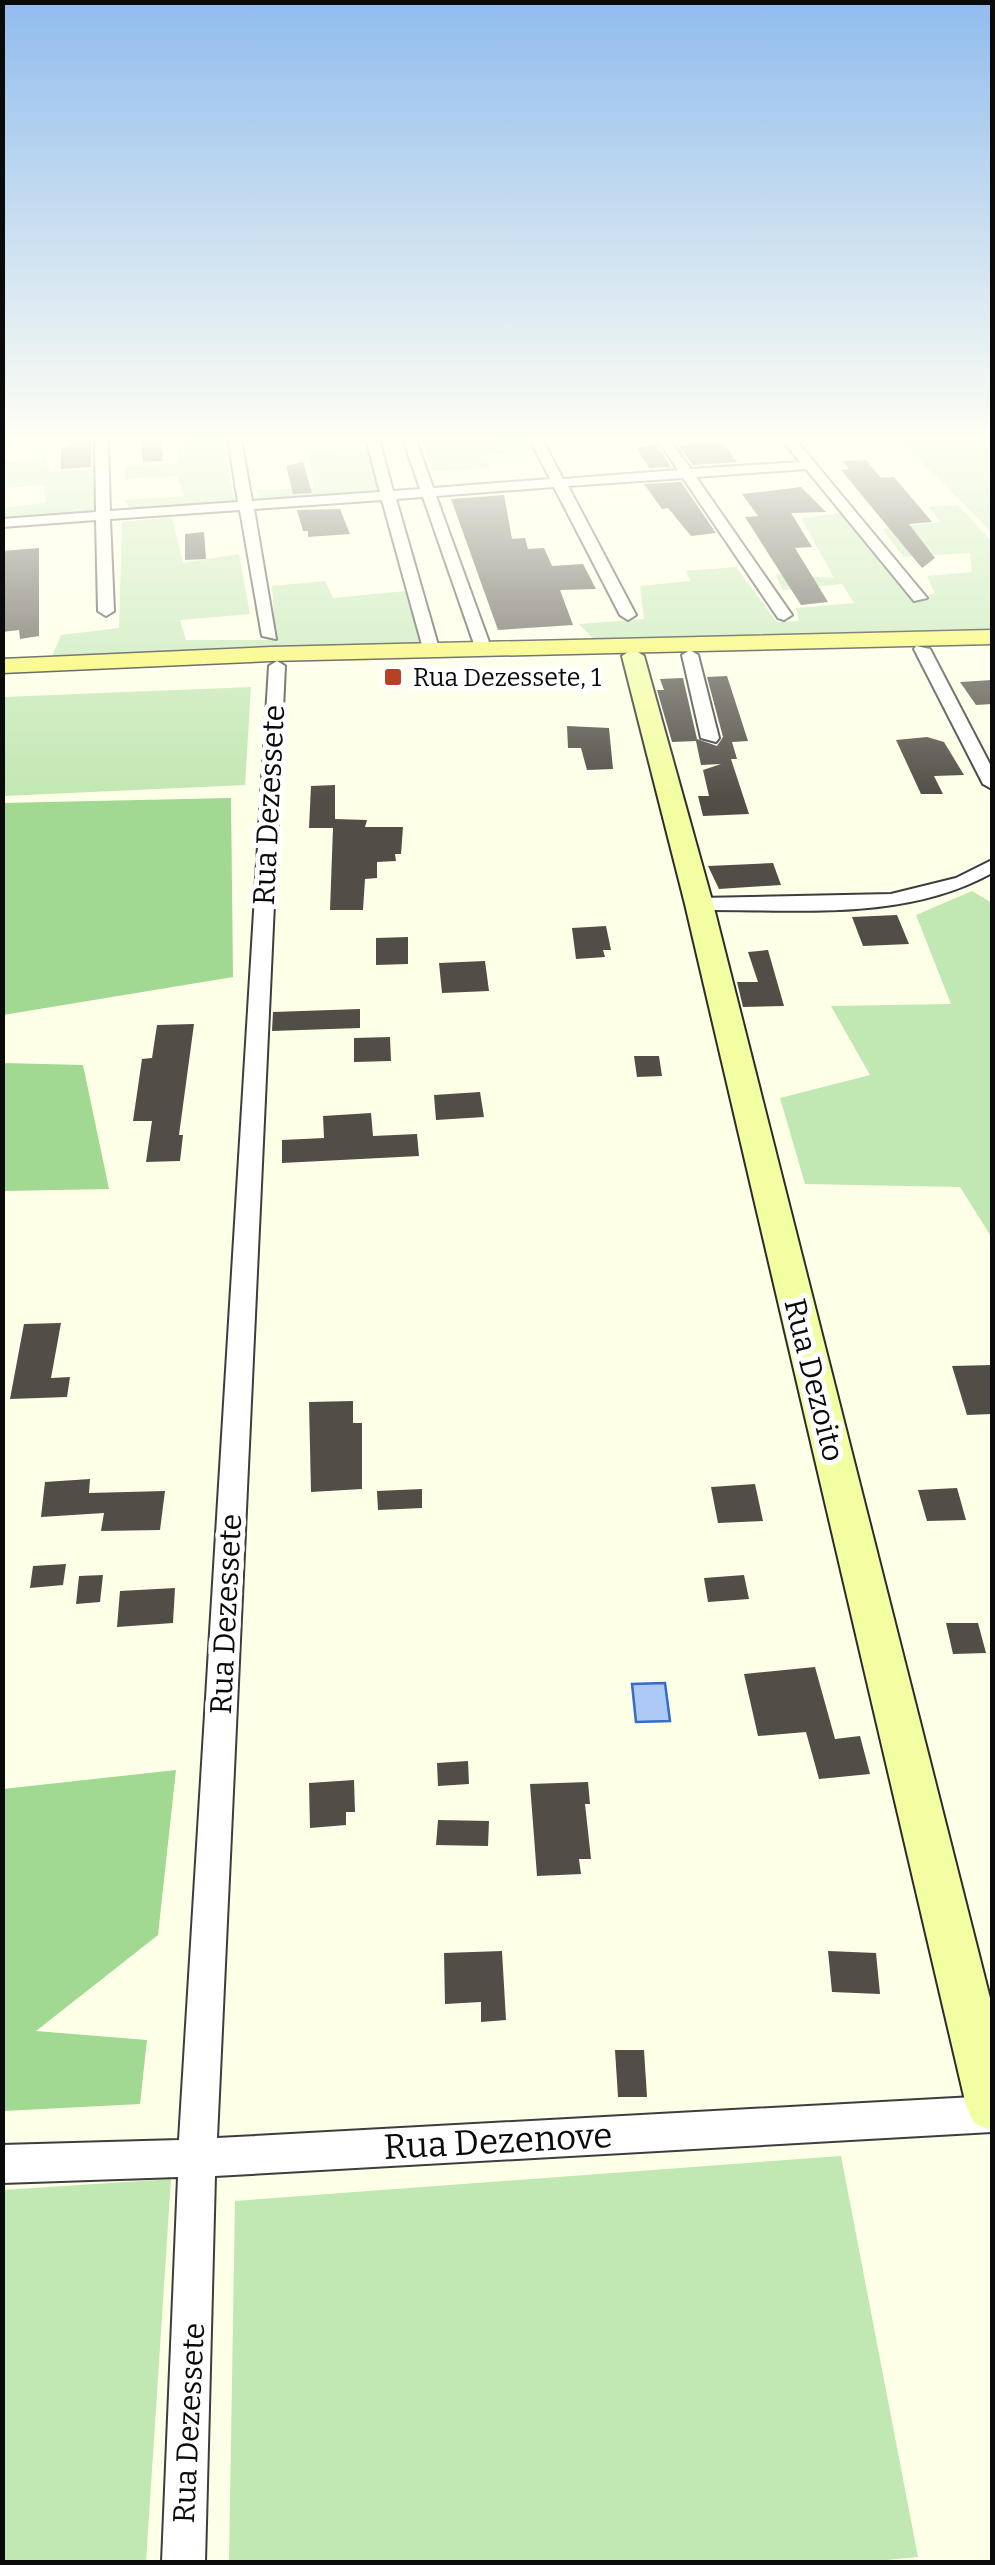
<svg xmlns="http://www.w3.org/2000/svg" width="995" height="2565" viewBox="0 0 995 2565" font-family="Bitter,serif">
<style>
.green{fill:#c1e7b2}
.forest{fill:#a1d892}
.water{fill:#adc9f5;stroke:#356bcb;stroke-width:2.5}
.building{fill:#524e47}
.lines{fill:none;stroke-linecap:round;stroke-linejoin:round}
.minor-casing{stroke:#3d3d3d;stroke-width:4}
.secondary-casing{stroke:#2c2c2c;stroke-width:4}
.primary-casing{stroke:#1b1b1b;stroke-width:3}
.minor{fill:#fff;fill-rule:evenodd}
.secondary{fill:#f3fea2;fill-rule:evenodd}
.primary{fill:#f7f75e;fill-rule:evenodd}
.poi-dot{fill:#b74125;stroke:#fff;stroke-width:4}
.labels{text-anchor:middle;stroke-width:10;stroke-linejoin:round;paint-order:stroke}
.far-poi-label{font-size:25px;fill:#0a0a0a;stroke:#fff;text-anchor:start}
.street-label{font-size:30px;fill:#0a0a0a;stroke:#fff}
.near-street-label{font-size:35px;fill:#0a0a0a;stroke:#fff}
</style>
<rect width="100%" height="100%" fill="#feffe7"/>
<!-- green -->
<g class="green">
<polygon points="181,439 222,439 235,502 130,508 124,500 184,496 177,476 125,479 125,466 177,463"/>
<polygon points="421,439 526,439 531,451 486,455 490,468 432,471"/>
<polygon points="900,439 992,439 992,533"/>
<polygon points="368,451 380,491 263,500 256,490 314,488 309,454"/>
<polygon points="45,459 50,472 93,469 96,511 3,519 2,508 46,503 44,485 3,488 3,462"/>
<polygon points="958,505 992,542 992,632 596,642 579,624 644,619 640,586 690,581 686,571 736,567 777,622 799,621 796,608 854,603 842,584 783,590 775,574 834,578 801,518 840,513 912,600 935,593 927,576 972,572 970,553 903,557 883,529 941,522 929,507"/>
<polygon points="172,517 183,563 239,554 250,614 180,620 186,640 276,640 272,586 325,581 333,598 405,591 421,647 50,661 61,635 119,628 122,522"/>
<polygon points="251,687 245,785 3,796 3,697"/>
<polygon points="972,891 992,903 992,1238 960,1187 805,1184 780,1098 870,1075 831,1006 951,1004 916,915"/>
<polygon points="841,2156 918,2557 864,2562 229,2562 235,2201"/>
<polygon points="171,2179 146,2562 3,2562 3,2190"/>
</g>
<!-- forest -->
<g class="forest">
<polygon points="231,798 233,977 3,1015 3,803"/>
<polygon points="3,1063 83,1065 109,1189 3,1191"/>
<polygon points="176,1770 158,1935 36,2031 147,2040 140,2104 3,2111 3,1789"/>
</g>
<!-- water -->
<polygon class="water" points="665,1683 670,1721 636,1722 632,1684"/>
<!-- building -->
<g class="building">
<polygon points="69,439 91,439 91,467 61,469 61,447 69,446"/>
<polygon points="141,439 161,439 163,461 143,462"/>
<polygon points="722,442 737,462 693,465 678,445"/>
<polygon points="657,445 671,467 649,468 636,447"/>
<polygon points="866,460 881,478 894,477 932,522 909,524 935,558 922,568 841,470 849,469 843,461"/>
<polygon points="303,462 312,493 293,494 286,466"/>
<polygon points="681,482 716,533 691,536 668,508 662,509 644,484"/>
<polygon points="801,487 826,512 791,513 812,547 795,548 828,602 801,605 745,517 758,516 742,494"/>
<polygon points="504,495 512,539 525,538 528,549 544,548 552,566 583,564 596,589 560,590 573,625 498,630 451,499"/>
<polygon points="340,509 350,534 308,537 308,531 303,531 297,510"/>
<polygon points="204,532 206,559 185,560 185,534"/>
<polygon points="39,548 39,636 20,639 19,630 2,632 2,551"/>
<polygon points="727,676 748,741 732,742 737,759 731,759 749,814 703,816 698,796 709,796 703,770 721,764 701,765 696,741 672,742 657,690 664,690 660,679 683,678 697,739 717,746 723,737 707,677"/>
<polygon points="992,680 992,704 976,705 960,682"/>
<polygon points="567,726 609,728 613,769 587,770 581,748 568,748"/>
<polygon points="927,737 944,742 964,775 934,776 943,794 921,794 896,740"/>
<polygon points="335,785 335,819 367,820 365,827 403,827 401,854 395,854 396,861 377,862 377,878 365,879 363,910 330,910 333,828 309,828 311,786"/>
<polygon points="773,863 781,885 719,889 708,866"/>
<polygon points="897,915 909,944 863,946 852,917"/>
<polygon points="606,926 611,950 603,950 605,957 576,959 572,928"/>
<polygon points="408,937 408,964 376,965 376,938"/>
<polygon points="768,950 784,1006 743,1007 737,982 758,982 748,952"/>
<polygon points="485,961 489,991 442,993 439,963"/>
<polygon points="360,1009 360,1028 272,1031 273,1012"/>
<polygon points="194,1024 179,1135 183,1135 180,1161 146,1162 152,1121 133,1121 142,1059 152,1058 157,1025"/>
<polygon points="390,1037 391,1061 354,1062 354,1038"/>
<polygon points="634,1056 659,1056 662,1076 637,1077"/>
<polygon points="480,1092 484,1117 436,1120 434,1095"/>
<polygon points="371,1113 373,1136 417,1134 419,1156 282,1163 282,1140 324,1138 323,1116"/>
<polygon points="61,1323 51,1378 70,1377 67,1397 10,1399 24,1324"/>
<polygon points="992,1365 992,1414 967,1415 952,1366"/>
<polygon points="353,1401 353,1423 362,1423 362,1489 311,1492 309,1402"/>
<polygon points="90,1479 89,1493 165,1491 160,1530 101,1531 104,1513 41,1517 45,1482"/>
<polygon points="755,1484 763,1521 718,1523 711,1487"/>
<polygon points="957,1488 966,1520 927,1521 918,1490"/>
<polygon points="422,1489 422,1508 378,1510 377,1491"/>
<polygon points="66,1564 63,1585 30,1588 33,1566"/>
<polygon points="103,1575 100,1602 76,1604 79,1576"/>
<polygon points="744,1575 749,1599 708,1602 704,1578"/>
<polygon points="175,1588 173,1623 117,1627 120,1591"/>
<polygon points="946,1623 978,1623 986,1653 953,1654"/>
<polygon points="815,1667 835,1739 860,1736 870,1774 819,1779 806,1732 758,1736 744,1674"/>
<polygon points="468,1761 469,1784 438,1786 437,1763"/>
<polygon points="354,1780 355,1812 346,1812 346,1825 310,1828 309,1783"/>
<polygon points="588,1782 590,1804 585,1804 591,1859 579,1859 581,1874 537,1876 530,1784"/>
<polygon points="438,1820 489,1821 488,1846 436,1845"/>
<polygon points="502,1951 506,2020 481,2022 481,2002 445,2004 444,1953"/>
<polygon points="828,1951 876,1953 880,1994 832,1992"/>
<polygon points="615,2050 644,2050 647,2097 618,2097"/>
</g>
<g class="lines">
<defs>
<g id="minor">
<polygon points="95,439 108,439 110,511 238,502 228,439 241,439 252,501 380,492 366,439 379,439 393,491 420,489 403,439 416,439 433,488 550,479 530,439 542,439 563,479 678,470 657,439 669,439 691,469 800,462 781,439 795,439 927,598 914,601 806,469 696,477 792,615 784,620 778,618 683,478 568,486 636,615 628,620 620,615 554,487 436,496 489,642 496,649 488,654 474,644 423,497 396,499 440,652 438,655 424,652 382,500 254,509 276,639 262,636 240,510 110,519 114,611 106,616 98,611 96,520 2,527 2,519 96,512"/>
<polygon points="916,646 930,649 992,768 992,789 983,784 914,649"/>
<polygon points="690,650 698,655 719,738 716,742 701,738 682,655"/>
<polygon points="277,661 285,666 217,2138 992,2096 992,2132 215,2176 205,2562 162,2562 178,2177 2,2183 2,2145 179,2140 269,666"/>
<path d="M992,860V873C904,922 796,909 699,910L689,904L699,898L891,894L956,878Z"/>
</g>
<polygon id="secondary" points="633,649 644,656 713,904 992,2006 992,2131 974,2123 966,2105 685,904 622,656"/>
<polygon id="primary" points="992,630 992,644 271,661 2,673 2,659 271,647"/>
</defs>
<!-- minor casing -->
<use href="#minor" class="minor-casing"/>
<!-- secondary casing -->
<use href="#secondary" class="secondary-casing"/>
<!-- primary casing -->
<use href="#primary" class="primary-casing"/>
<!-- minor -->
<use href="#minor" class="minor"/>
<!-- secondary -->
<use href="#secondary" class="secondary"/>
<!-- primary -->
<use href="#primary" class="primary"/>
</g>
<!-- sky -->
<linearGradient id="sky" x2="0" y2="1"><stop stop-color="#90bced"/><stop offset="0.55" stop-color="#fffff4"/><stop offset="1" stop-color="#fffff4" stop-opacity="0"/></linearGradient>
<rect width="995" height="798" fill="url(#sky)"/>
<!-- markers -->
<rect class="poi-dot" x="383" y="667" width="20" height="20" rx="5"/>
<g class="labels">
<!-- far-poi labels -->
<g class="far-poi-label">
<text x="413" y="686">Rua Dezessete, 1</text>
</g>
<!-- street labels -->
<g class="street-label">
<text transform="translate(269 805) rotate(-87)" y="10">Rua Dezessete</text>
<text transform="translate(814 1380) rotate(76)" y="10">Rua Dezoito</text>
<text transform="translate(226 1614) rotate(-87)" y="10">Rua Dezessete</text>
<text transform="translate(189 2423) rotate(-87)" y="10">Rua Dezessete</text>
</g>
<!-- near-street labels -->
<g class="near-street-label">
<text transform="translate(498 2141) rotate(-3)" y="12">Rua Dezenove</text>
</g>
</g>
<!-- border -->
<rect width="995" height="2565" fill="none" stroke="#0a0a0a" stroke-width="10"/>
</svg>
